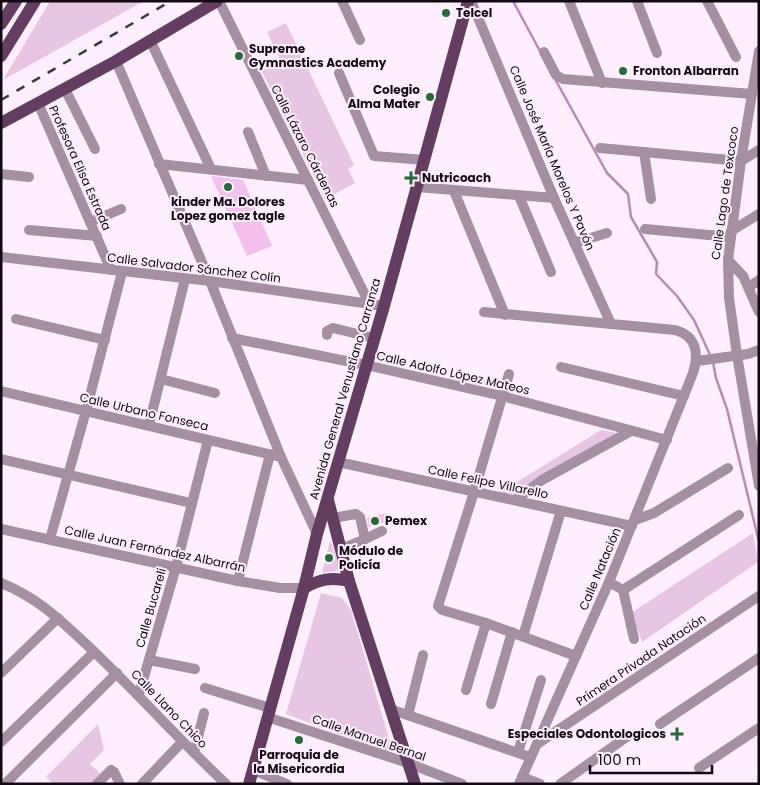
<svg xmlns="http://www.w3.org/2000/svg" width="760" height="785" viewBox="0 0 760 785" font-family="Poppins,sans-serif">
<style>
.green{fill:#e7c6e4}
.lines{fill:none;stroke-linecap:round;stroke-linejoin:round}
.stream{stroke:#ba8ab6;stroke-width:2.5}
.building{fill:#f3c0ee}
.minor{stroke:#a58fa3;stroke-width:10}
.major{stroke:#633e60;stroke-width:12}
.rail{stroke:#3f353e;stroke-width:2.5;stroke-dasharray:9 9;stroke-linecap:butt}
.poi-dot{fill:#256c39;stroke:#ffeefd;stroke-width:2}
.labels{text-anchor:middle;stroke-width:4;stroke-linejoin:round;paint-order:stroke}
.poi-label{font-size:12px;font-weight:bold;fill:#120a12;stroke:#ffeefd;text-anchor:start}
.street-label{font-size:12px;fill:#120a12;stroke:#ffeefd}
</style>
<rect width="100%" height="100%" fill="#ffeefd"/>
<!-- green -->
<g class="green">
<polygon points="50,1 144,1 3,80"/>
<polygon points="286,23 354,165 348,169 355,183 325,199 260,68 279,58 267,32"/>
<polygon points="601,430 618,433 513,495 499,493"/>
<polygon points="753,533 758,562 642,642 631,613"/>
<polygon points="330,540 341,570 322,573"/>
<polygon points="321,593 342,598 351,610 394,755 286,714"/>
<polygon points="98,724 104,750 90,764 102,775 93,784 53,784 46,777"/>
</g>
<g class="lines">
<!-- stream -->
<g class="stream">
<polyline points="513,1 541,53"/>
<polyline points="555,79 607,173 628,194 631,217 657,262 656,274 677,296 694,320 711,357"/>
<polyline points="713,362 716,378 727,409 759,542"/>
</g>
</g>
<!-- building -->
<g class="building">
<polygon points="211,176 243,180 272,246 247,256"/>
<polygon points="386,513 389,521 369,527 367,518"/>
</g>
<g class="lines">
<!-- minor -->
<g class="minor">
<polyline points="219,1 369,303"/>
<polyline points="342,1 360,40"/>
<polyline points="471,1 554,198 611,324"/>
<polyline points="569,1 602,83"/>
<polyline points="637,1 657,53"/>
<polyline points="707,1 736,57"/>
<polyline points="150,40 211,169"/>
<polyline points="759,51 741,161 728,260 729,298 737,355 759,486"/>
<polyline points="544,52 556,75 563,79 752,94"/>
<polyline points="116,61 210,281 281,457 317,534"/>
<polyline points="339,73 374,156 425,160"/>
<polyline points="65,89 95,149"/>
<polyline points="38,103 111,270"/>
<polyline points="248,132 266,176"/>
<polyline points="600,148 741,161 759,150"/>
<polyline points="644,152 651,199"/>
<polyline points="159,164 308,180"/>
<polyline points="1,174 29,177"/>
<polyline points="417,187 554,198"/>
<polyline points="454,191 505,315"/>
<polyline points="519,196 551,272"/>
<polyline points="90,222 121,209"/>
<polyline points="645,229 730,237"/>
<polyline points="29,230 97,236"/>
<polyline points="731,231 759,214"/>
<polyline points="574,243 607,233"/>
<polyline points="1,257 210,281 384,306"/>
<polyline points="728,260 743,276 759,312"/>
<polyline points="749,287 759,280"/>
<path d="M484,312L675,330C697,336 699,354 693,373L609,582L519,784"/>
<polyline points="16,319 105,340"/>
<polyline points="327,335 327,331 333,328 374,338"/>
<polyline points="232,338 366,365 502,396 667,440"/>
<polyline points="697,361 748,354 759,350"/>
<polyline points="561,367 684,396"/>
<polyline points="509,374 474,492 438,606 442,610 486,623 576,656"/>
<polyline points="161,379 215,393"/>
<polyline points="1,391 281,457"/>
<polyline points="149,425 185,279"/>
<polyline points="1,459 191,503"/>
<polyline points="338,462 632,526"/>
<polyline points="515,500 542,480 631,431"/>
<polyline points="333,518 356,514 360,517 365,539 341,549"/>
<polyline points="635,520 654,513 728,468"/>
<polyline points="1,529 238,581 280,588 304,588"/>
<polyline points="50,539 86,411 122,272"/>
<polyline points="365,539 382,531"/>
<polyline points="238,581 270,454"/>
<polyline points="609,582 623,590 739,515"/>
<path d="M1,583C38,598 59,619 87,645C135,690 178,739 226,784"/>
<polyline points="623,590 634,639"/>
<polyline points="523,636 561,511"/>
<polyline points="149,660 195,669"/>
<polyline points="1,673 58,618"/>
<polyline points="205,688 270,708"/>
<polyline points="466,690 486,623"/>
<polyline points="139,694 176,567 208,440"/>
<polyline points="491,704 512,632"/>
<polyline points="390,709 530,757"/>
<polyline points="408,715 423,655"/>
<polyline points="267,717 408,763 462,784"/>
<polyline points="660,724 759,658"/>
<polyline points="1,742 94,652"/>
<polyline points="537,744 759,596"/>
<polyline points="518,752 541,680"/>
<polyline points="194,753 204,713"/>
<polyline points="699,768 759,728"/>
<polyline points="253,770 287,784"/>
<polyline points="522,777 540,784"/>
<polyline points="5,784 117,673"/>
<polyline points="97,784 111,770 114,772 120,784"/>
<polyline points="142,784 182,742"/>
<polyline points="560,784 628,736"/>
</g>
<!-- major -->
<g class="major">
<polyline points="1,24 16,1"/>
<polyline points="1,56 35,1"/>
<polyline points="1,123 116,61 217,1"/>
<polyline points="328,500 349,581 415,784"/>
<path d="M304,588C320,579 331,577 349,581"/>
<polyline points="249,784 304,588 317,534 384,306 468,1"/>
</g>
<!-- rail -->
<polyline class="rail" points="1,100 171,1"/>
</g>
<!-- markers -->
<g class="poi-dot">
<circle cx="446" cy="13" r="5"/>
<circle cx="239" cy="56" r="5"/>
<circle cx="623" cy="71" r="5"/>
<circle cx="430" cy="97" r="5"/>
<path d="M408.5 170.5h5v5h5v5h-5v5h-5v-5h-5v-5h5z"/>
<circle cx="228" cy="187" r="5"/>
<circle cx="375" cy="521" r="5"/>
<circle cx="329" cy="558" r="5"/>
<path d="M674.5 726.5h5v5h5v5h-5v5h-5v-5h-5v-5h5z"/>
<circle cx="299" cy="740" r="5"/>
</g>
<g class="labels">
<!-- poi labels -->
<g class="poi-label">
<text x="456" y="17">Telcel</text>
<text x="249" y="53">Supreme<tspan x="249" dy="14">Gymnastics Academy</tspan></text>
<text x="633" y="75">Fronton Albarran</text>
<text x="420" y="94" text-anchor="end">Colegio<tspan x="420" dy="14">Alma Mater</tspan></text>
<text x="422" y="182">Nutricoach</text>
<text x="228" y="206" text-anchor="middle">kinder Ma. Dolores<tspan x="228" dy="14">Lopez gomez tagle</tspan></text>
<text x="385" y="525">Pemex</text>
<text x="339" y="555">Módulo de<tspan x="339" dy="14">Policía</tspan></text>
<text x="666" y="738" text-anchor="end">Especiales Odontologicos</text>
<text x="299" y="759" text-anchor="middle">Parroquia de<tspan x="299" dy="14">la Misericordia</tspan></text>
</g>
<!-- street labels -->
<g class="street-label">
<text transform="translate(305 146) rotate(63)" y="4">Calle Lázaro Cárdenas</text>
<text transform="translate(552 158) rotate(67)" y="4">Calle José María Morelos Y Pavón</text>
<text transform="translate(80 168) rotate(66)" y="4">Profesora Elisa Estrada</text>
<text transform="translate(725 193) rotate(-82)" y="4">Calle Lago de Texcoco</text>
<text transform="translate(194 268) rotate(7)" y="4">Calle Salvador Sánchez Colín</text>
<text transform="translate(453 373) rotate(13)" y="4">Calle Adolfo López Mateos</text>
<text transform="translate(345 389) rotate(-74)" y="4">Avenida General Venustiano Carranza</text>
<text transform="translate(144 412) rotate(13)" y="4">Calle Urbano Fonseca</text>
<text transform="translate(488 482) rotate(12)" y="4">Calle Felipe Villarello</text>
<text transform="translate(155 549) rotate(12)" y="4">Calle Juan Fernández Albarrán</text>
<text transform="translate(600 569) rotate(-67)" y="4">Calle Natación</text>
<text transform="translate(151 608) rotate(-74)" y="4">Calle Bucareli</text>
<text transform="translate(641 660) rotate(-34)" y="4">Primera Privada Natación</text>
<text transform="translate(169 709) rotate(46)" y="4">Calle Llano Chico</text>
<text transform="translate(369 738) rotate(19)" y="4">Calle Manuel Bernal</text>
</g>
</g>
<!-- border -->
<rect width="760" height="785" fill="none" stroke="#120a12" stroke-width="5"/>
<!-- scale -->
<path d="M590 765v8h122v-8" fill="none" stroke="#120a12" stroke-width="2.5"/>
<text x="598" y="765" font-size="15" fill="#120a12" stroke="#ffeefd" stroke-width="4" paint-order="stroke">100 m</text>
</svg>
